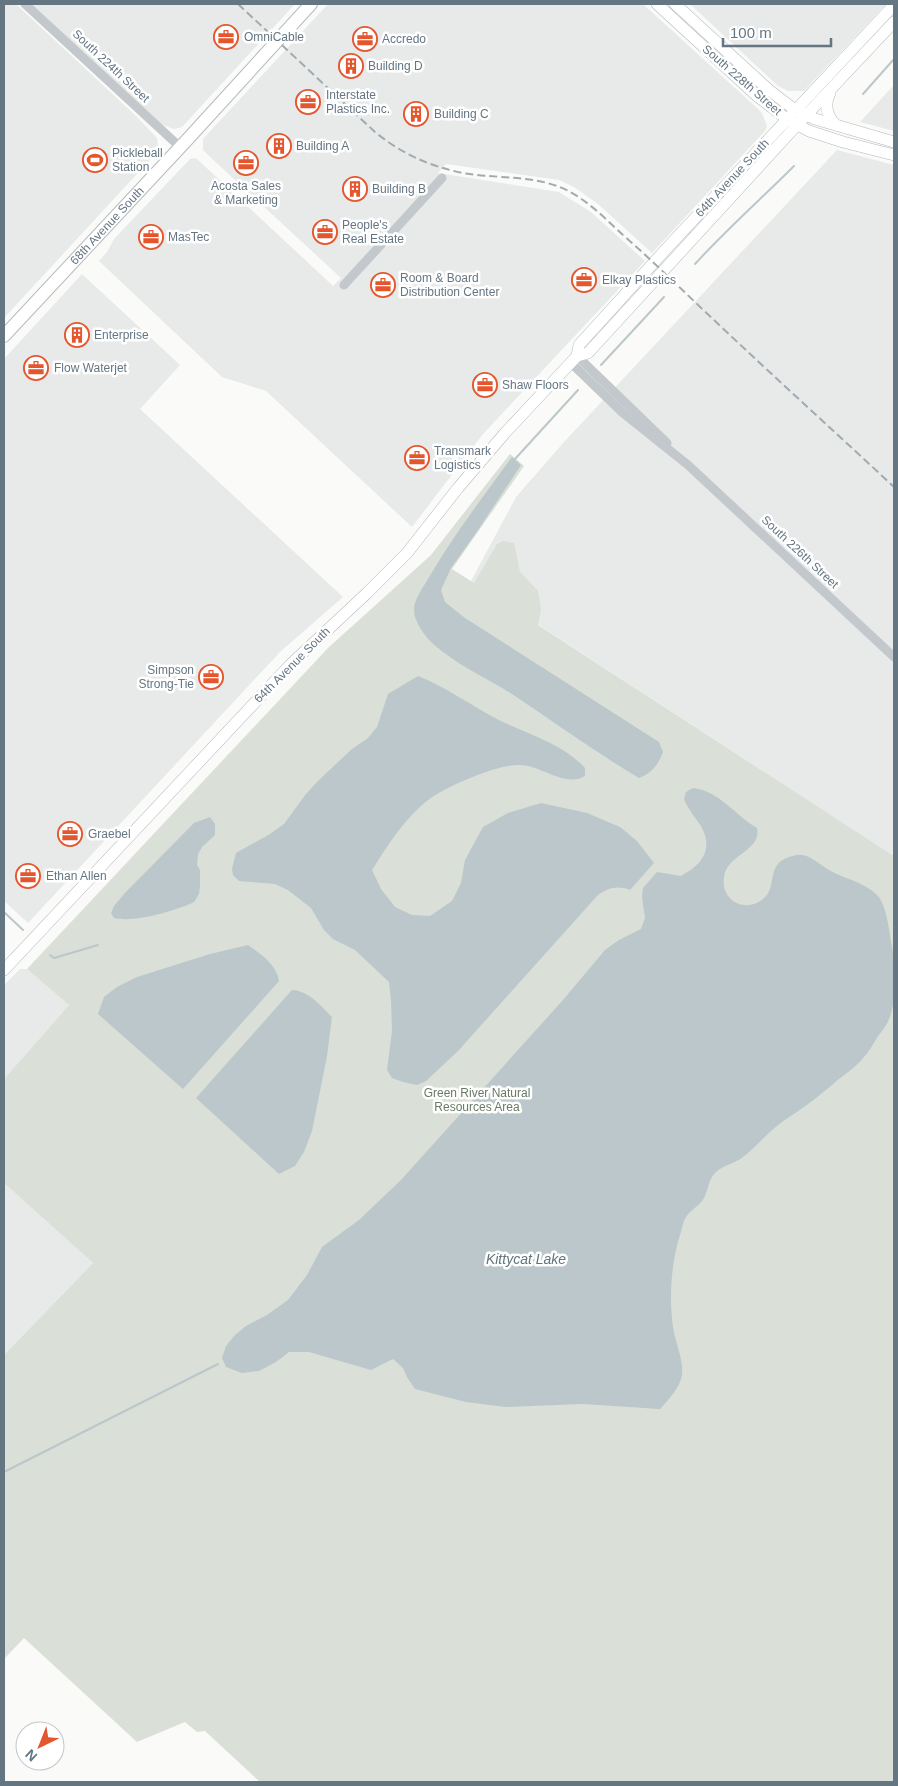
<svg xmlns="http://www.w3.org/2000/svg" width="898" height="1786" viewBox="0 0 898 1786" font-family="Helvetica,sans-serif">
<style>
.built{fill:#e8e9e9}
.green{fill:#dadfd7}
.water{fill:#bbc7cb}
.lines{fill:none;stroke-linecap:round;stroke-linejoin:round}
.stream{stroke:#bbc7cb;stroke-width:2}
.secondary-casing{stroke:#b3babf;stroke-width:12}
.primary-casing{stroke:#b5babe;stroke-width:14}
.street{stroke:#c3c8cc;stroke-width:9}
.secondary{stroke:#fff;stroke-width:11}
.primary{stroke:#fff;stroke-width:12}
.rail{stroke:#a2aab0;stroke-width:2;stroke-dasharray:8 4;stroke-linecap:butt}
.labels{text-anchor:middle;stroke-width:5;stroke-linejoin:round;paint-order:stroke}
.poi-label{font-size:12px;fill:#657683;stroke:#fff;text-anchor:start}
.street-label{font-size:12px;fill:#657683;stroke:#fff}
.park-label{font-size:12px;fill:#687a64;stroke:#fff}
.water-label{font-size:14px;font-style:italic;fill:#60757c;stroke:#fff}
</style>
<rect width="100%" height="100%" fill="#fafaf8"/>
<!-- built -->
<g class="built">
<polygon points="4,4 16,4 137,117 157,138 159,150 4,318"/>
<polygon points="30,4 295,4 182,127 174,129 157,123"/>
<polygon points="328,4 643,4 758,109 762,113 767,126 765,131 652,253 598,204 574,187 559,180 446,164 438,173 559,192 591,212 645,261 483,434 412,527 266,391 222,377 99,261 107,252 114,239 190,159 193,158 197,159 333,286 341,278 209,156 203,150 203,139"/>
<polygon points="690,4 886,4 804,91 788,91 778,86"/>
<polygon points="894,85 894,131 860,122"/>
<polygon points="837,150 894,165 894,856 471,581 516,497 564,442"/>
<polygon points="82,274 180,365 140,409 343,597 280,652 28,923 4,901 4,359"/>
<polygon points="20,969 27,969 69,1005 4,1079 4,985"/>
<polygon points="4,1183 93,1263 4,1355"/>
</g>
<!-- green -->
<polygon class="green" points="510,454 524,466 452,569 474,583 497,544 503,541 514,543 520,572 538,591 541,609 538,625 894,856 894,1782 260,1782 205,1731 197,1732 185,1722 137,1742 24,1638 4,1659 4,1355 93,1263 4,1183 4,1079 69,1005 27,969 328,648 431,555"/>
<!-- water -->
<g class="water">
<path d="M512,457L521,465L476,533L451,568L441,590L445,602L465,618L659,742L663,752C658,765 652,773 639,778C595,752 554,722 512,694C485,677 455,664 432,643C424,635 414,621 414,610C414,599 423,588 428,579C453,536 483,497 512,457Z"/>
<path d="M418,676C445,687 468,703 493,717C523,733 561,742 585,768V776C565,788 541,765 519,765C505,765 488,771 475,776C456,784 436,792 421,806C401,824 386,848 372,870L381,889L395,907L412,915L430,916L452,901L461,883L465,860L483,827L508,813L541,803L587,813L620,827L637,841L654,863L630,890C617,885 607,888 597,896L458,1051L426,1081L417,1085L403,1082L392,1078L387,1070L392,1031L391,1000L389,982L355,950L333,939L324,930L311,908L288,890L275,884L239,881L233,875L232,869L236,853L270,834L284,824L306,794L320,779L352,749L368,738L377,727L388,694Z"/>
<path d="M693,788C718,790 736,816 757,828C762,851 727,854 724,877C720,901 747,915 765,897C775,888 769,870 781,861C786,858 796,854 802,855C812,856 821,866 829,870C845,879 864,882 877,895C887,905 889,932 892,946C895,966 897,993 891,1013C889,1022 884,1029 878,1036C873,1044 869,1052 863,1058C857,1066 847,1073 839,1079C828,1088 817,1098 804,1107C797,1112 789,1117 782,1122C768,1132 756,1147 742,1158C733,1164 723,1165 715,1173C707,1181 709,1192 702,1201C698,1207 690,1210 686,1217C682,1223 682,1231 679,1238C671,1266 669,1298 673,1327C675,1342 684,1360 682,1375C680,1388 668,1400 660,1409L582,1404L506,1407L466,1402L415,1389L407,1377L403,1368L393,1359L371,1370L309,1352H289L276,1362L259,1371L242,1373L226,1367L222,1358L226,1346L235,1335L246,1326L267,1315L288,1300L307,1275L322,1247L359,1220L401,1180L563,1000L605,950L619,940L641,929L645,918L642,897L643,888L657,872L681,876C702,865 714,849 701,826C695,817 688,809 684,799L686,792Z"/>
<path d="M210,817L215,824V835L202,847L198,854L197,865L200,870V886L199,894L194,902C175,911 134,923 114,918L111,913L114,906L124,894L194,823Z"/>
<path d="M248,945C261,954 277,965 279,981L183,1089L98,1014L104,997L117,987L137,977L210,954Z"/>
<path d="M292,990C309,991 321,1006 332,1017L327,1056L312,1131L304,1152L295,1166L279,1174L196,1098Z"/>
</g>
<g class="lines">
<!-- stream -->
<g class="stream">
<polyline points="863,94 894,59"/>
<path d="M695,264C726,230 761,199 794,166"/>
<polyline points="601,365 664,297"/>
<polyline points="515,459 578,390"/>
<polyline points="4,912 23,930"/>
<polyline points="50,955 54,958 98,945"/>
<polyline points="4,1472 218,1364"/>
</g>
<defs>
<g id="secondary">
<polyline points="657,4 757,96 787,119 809,131 843,142 894,155"/>
<polyline points="675,4 769,90 795,110 815,119 894,142"/>
<path d="M830,93C824,105 827,116 836,125"/>
<polyline points="577,356 588,353 797,125 894,22"/>
<polyline points="4,970 290,665 367,593 407,553 458,488 505,433 577,356 579,345 667,248 894,5"/>
</g>
<g id="primary">
<path id="s1" d="M4,336L186,141L311,4"/>
</g>
</defs>
<!-- secondary casing -->
<use href="#secondary" class="secondary-casing"/>
<!-- primary casing -->
<use href="#primary" class="primary-casing"/>
<!-- street -->
<g class="street">
<polyline points="25,4 180,147"/>
<polyline points="344,285 442,178"/>
<polyline points="577,356 667,443"/>
<polyline points="571,363 623,413 688,465 894,657"/>
</g>
<!-- secondary -->
<use href="#secondary" class="secondary"/>
<!-- primary -->
<use href="#primary" class="primary"/>
<!-- rail -->
<path class="rail" d="M238,4L375,132C402,154 429,166 463,173C503,180 545,173 580,198C595,208 609,222 623,235C654,262 683,291 714,320C773,376 834,431 894,487"/>
</g>
<!-- icons -->
<defs>
<symbol id="office-ring" viewBox="-11 -11 22 22"><circle r="9.5" fill="#fff" stroke="#e4572e" stroke-width="1.5"/><path d="M-6-3h4V-5.5h4V-3h4V5H-6ZM-1-4.5V-3h2v-1.5ZM-6 0V1H6V0Z" fill="#e4572e"/></symbol>
<symbol id="building-ring" viewBox="-11 -11 22 22"><circle r="9.5" fill="#fff" stroke="#e4572e" stroke-width="1.5"/><path d="M-4-6H4V6H1V3H-1V6H-4ZM-2.5-4.3h1.7v1.8h-1.7ZM.8-4.3h1.7v1.8H.8ZM-2.5-1h1.7V.8h-1.7ZM.8-1h1.7V.8H.8Z" fill="#e4572e"/></symbol>
<symbol id="stadium-ring" viewBox="-11 -11 22 22"><circle r="9.5" fill="#fff" stroke="#e4572e" stroke-width="1.5"/><path d="M0-5a6.5 5 0 1 0 0 10a6.5 5 0 1 0 0-10ZM-3.5-1.8h7v3.6h-7Z" fill="#e4572e"/></symbol>
</defs>
<g fill-rule="evenodd">
<use href="#office-ring" x="212" y="23" width="28" height="28"/>
<use href="#office-ring" x="351" y="25" width="28" height="28"/>
<use href="#building-ring" x="337" y="52" width="28" height="28"/>
<use href="#office-ring" x="294" y="88" width="28" height="28"/>
<use href="#building-ring" x="402" y="100" width="28" height="28"/>
<use href="#building-ring" x="265" y="132" width="28" height="28"/>
<use href="#stadium-ring" x="81" y="146" width="28" height="28"/>
<use href="#office-ring" x="232" y="149" width="28" height="28"/>
<use href="#building-ring" x="341" y="175" width="28" height="28"/>
<use href="#office-ring" x="311" y="218" width="28" height="28"/>
<use href="#office-ring" x="137" y="223" width="28" height="28"/>
<use href="#office-ring" x="570" y="266" width="28" height="28"/>
<use href="#office-ring" x="369" y="271" width="28" height="28"/>
<use href="#building-ring" x="63" y="321" width="28" height="28"/>
<use href="#office-ring" x="22" y="354" width="28" height="28"/>
<use href="#office-ring" x="471" y="371" width="28" height="28"/>
<use href="#office-ring" x="403" y="444" width="28" height="28"/>
<use href="#office-ring" x="197" y="663" width="28" height="28"/>
<use href="#office-ring" x="56" y="820" width="28" height="28"/>
<use href="#office-ring" x="14" y="862" width="28" height="28"/>
</g>
<g class="labels">
<!-- poi labels -->
<g class="poi-label">
<text x="244" y="41">OmniCable</text>
<text x="382" y="43">Accredo</text>
<text x="368" y="70">Building D</text>
<text x="326" y="99">Interstate<tspan x="326" dy="14">Plastics Inc.</tspan></text>
<text x="434" y="118">Building C</text>
<text x="296" y="150">Building A</text>
<text x="112" y="157">Pickleball<tspan x="112" dy="14">Station</tspan></text>
<text x="246" y="190" text-anchor="middle">Acosta Sales<tspan x="246" dy="14">&amp; Marketing</tspan></text>
<text x="372" y="193">Building B</text>
<text x="342" y="229">People's<tspan x="342" dy="14">Real Estate</tspan></text>
<text x="168" y="241">MasTec</text>
<text x="400" y="282">Room &amp; Board<tspan x="400" dy="14">Distribution Center</tspan></text>
<text x="602" y="284">Elkay Plastics</text>
<text x="94" y="339">Enterprise</text>
<text x="54" y="372">Flow Waterjet</text>
<text x="502" y="389">Shaw Floors</text>
<text x="434" y="455">Transmark<tspan x="434" dy="14">Logistics</tspan></text>
<text x="194" y="674" text-anchor="end">Simpson<tspan x="194" dy="14">Strong-Tie</tspan></text>
<text x="88" y="838">Graebel</text>
<text x="46" y="880">Ethan Allen</text>
</g>
<!-- street labels -->
<g class="street-label">
<text transform="translate(111 66) rotate(43)" y="4">South 224th Street</text>
<text transform="translate(742 80) rotate(41)" y="4">South 228th Street</text>
<text transform="translate(732 178) rotate(-47)" y="4">64th Avenue South</text>
<text dy="4" stroke="none"><textPath href="#s1" startOffset="151">68th Avenue South</textPath></text>
<text transform="translate(800 552) rotate(43)" y="4">South 226th Street</text>
<text transform="translate(292 665) rotate(-45)" y="4">64th Avenue South</text>
</g>
<!-- park labels -->
<g class="park-label">
<text x="477" y="1097">Green River Natural<tspan x="477" dy="14">Resources Area</tspan></text>
</g>
<!-- water labels -->
<g class="water-label">
<text x="526" y="1264">Kittycat Lake</text>
</g>
</g>
<!-- border -->
<rect width="898" height="1786" fill="none" stroke="#657683" stroke-width="10"/>
<!-- north arrow -->
<g transform="translate(40 1746) rotate(223)"><circle r="24" fill="#ffffff" stroke="#c1c8cd"/>
<path d="M0-4L9 19L0 12L-9 19Z" fill="#e4572e"/>
<text y="-8" font-size="14" font-weight="bold" text-anchor="middle" fill="#657683">N</text>
</g>
<!-- scale -->
<path d="M723 38v8h108v-8" fill="none" stroke="#657683" stroke-width="2.5"/>
<text x="730" y="38" font-size="15" fill="#657683" stroke="#ffffff" stroke-width="4" paint-order="stroke">100 m</text>
</svg>
